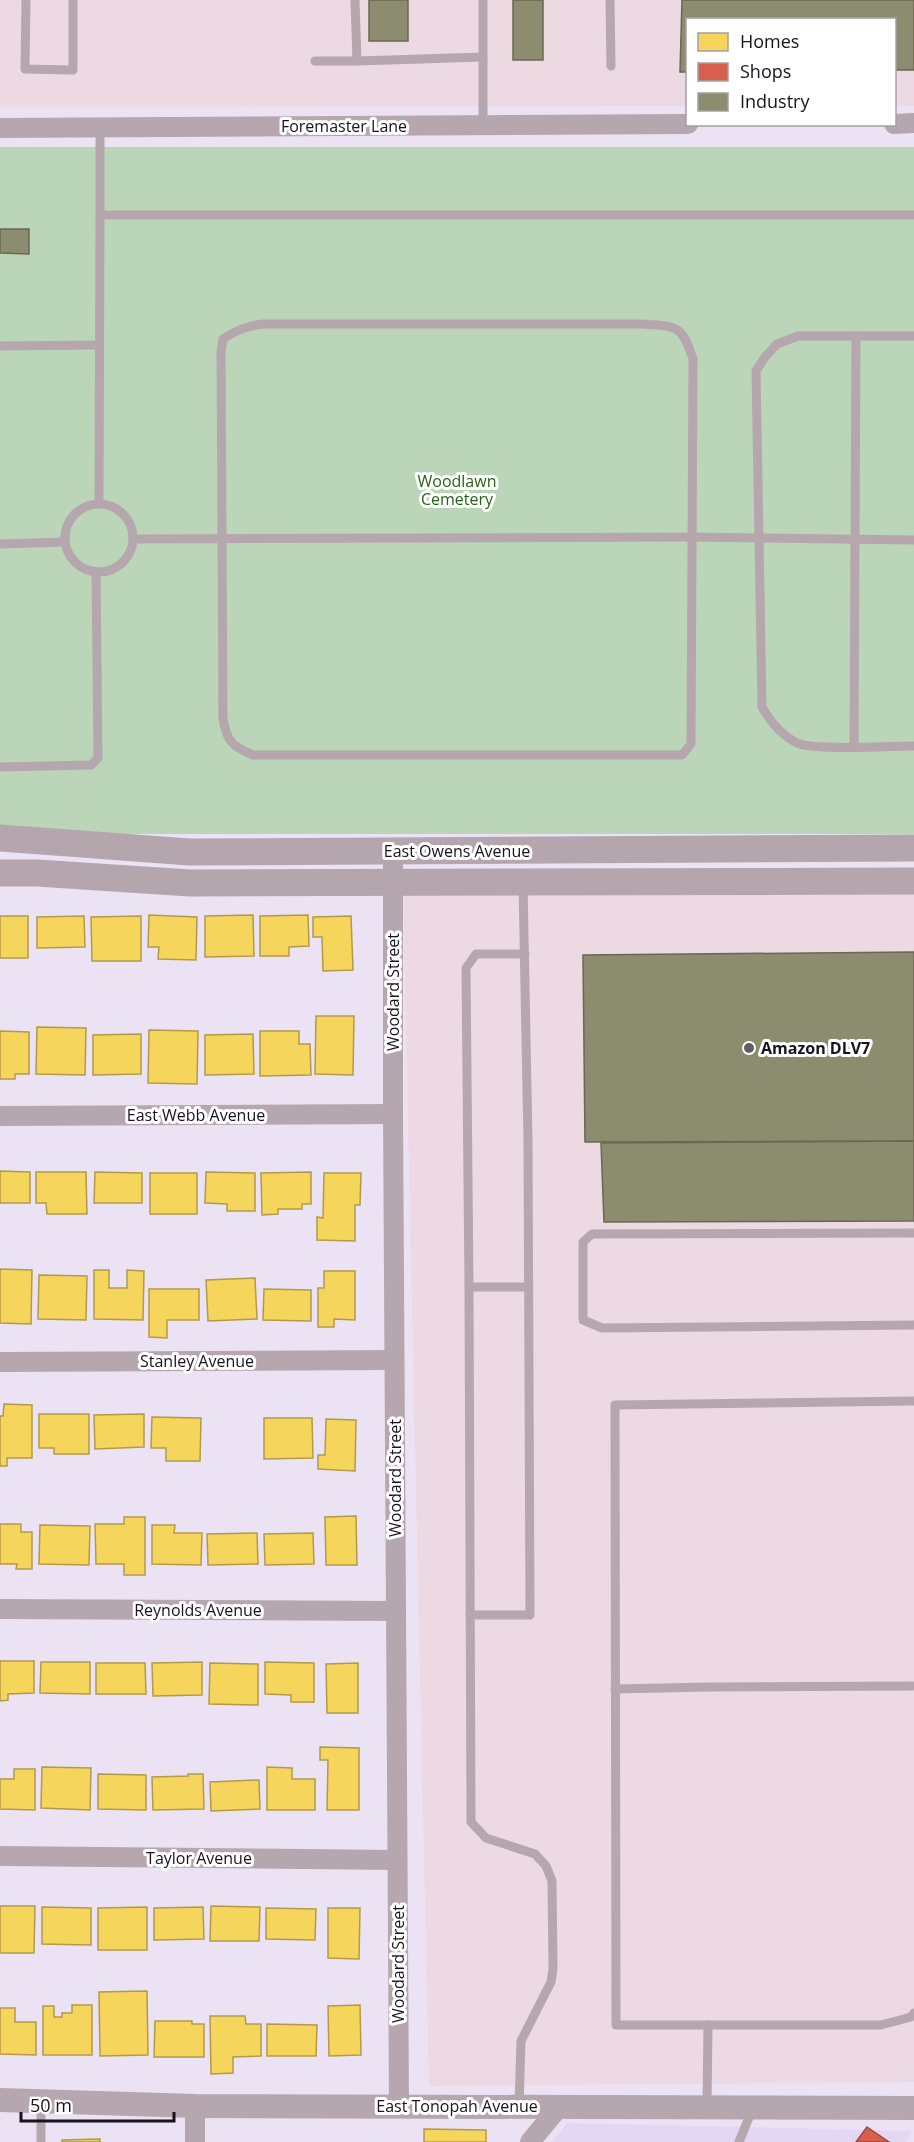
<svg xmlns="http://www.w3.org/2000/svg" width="914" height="2142" viewBox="0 0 914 2142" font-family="'Open Sans',sans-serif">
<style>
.built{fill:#e4d7f3}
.industrial{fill:#ecd9e2}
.green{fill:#bbd5b8}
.homes{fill:#f6d55c;stroke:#b39a49;stroke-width:1.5}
.shops{fill:#d6604d;stroke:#9d493f;stroke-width:1.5}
.industry{fill:#8c8c6e;stroke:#696756;stroke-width:1.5}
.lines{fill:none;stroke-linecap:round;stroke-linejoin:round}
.service{stroke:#b5a7ad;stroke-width:9}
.minor{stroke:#b5a7ad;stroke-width:20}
.tertiary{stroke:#b5a7ad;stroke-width:24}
.secondary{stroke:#b5a5ad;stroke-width:27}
.poi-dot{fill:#615b68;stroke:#fff;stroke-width:2}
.labels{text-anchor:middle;stroke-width:6;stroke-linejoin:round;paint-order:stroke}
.street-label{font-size:16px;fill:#17121d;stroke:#fff}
.park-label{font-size:16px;fill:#276316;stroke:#fff}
.poi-label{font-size:16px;font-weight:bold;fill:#17121d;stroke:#fff;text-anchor:start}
</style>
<rect width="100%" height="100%" fill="#ebe3f4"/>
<!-- built -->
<polygon class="built" points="567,2123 913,2131 905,2142 552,2142"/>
<!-- industrial -->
<g class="industrial">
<polygon points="0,0 914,0 914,106 895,106 894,20 688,20 687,106 0,107"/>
<polygon points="914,891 914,2082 429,2086 403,894"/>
</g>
<!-- green -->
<rect class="green" x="0" y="147" width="914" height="687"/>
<!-- homes -->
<g class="homes">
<polygon points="149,915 197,917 196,960 158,959 159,947 148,947"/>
<polygon points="253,915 254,956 205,957 205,916"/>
<polygon points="308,915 309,946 289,947 289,956 260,956 260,916"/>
<rect x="0" y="916" width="28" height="42"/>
<polygon points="84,916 85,947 37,948 37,917"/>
<polygon points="141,916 141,961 92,961 91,917"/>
<polygon points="351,916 353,970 323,971 322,937 313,937 313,917"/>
<polygon points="316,1016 354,1016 353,1075 315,1074"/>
<polygon points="37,1027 86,1028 85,1075 36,1074"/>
<polygon points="149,1030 198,1031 197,1084 148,1083"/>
<polygon points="0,1031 29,1032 29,1074 15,1074 15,1079 0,1079"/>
<polygon points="260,1031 299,1031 299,1044 310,1044 311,1075 260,1076"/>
<polygon points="141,1034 141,1074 93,1075 93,1035"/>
<polygon points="253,1034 254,1074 205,1075 205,1035"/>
<polygon points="0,1171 30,1172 30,1203 0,1203"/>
<polygon points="36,1172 86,1172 87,1214 47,1214 46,1203 36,1203"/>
<polygon points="95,1172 142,1173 142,1203 94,1203"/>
<polygon points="206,1172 255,1173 255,1211 227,1211 227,1204 205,1203"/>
<polygon points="311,1172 311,1204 302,1204 302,1209 278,1209 278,1214 262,1215 261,1173"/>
<rect x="150" y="1173" width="47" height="41"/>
<polygon points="324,1173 361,1173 360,1205 355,1205 355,1241 317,1240 317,1217 323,1218"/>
<polygon points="0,1269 32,1270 31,1324 0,1323"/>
<polygon points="94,1270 109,1270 109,1288 127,1288 127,1270 144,1271 143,1320 94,1319"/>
<polygon points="324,1271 355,1271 355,1320 334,1319 334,1327 318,1327 318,1288 324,1288"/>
<polygon points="39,1275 87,1276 86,1320 38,1319"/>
<polygon points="255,1278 257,1319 208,1321 206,1280"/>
<polygon points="149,1289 199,1289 199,1320 167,1320 167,1338 149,1337"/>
<polygon points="264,1289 311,1290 311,1321 263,1320"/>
<polygon points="4,1404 32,1405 32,1458 7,1458 7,1466 0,1466 0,1416 3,1416"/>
<polygon points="39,1414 89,1414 89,1454 54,1454 54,1448 39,1448"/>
<polygon points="144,1414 144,1447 95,1449 94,1415"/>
<polygon points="152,1417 201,1418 200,1461 166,1461 166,1448 151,1448"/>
<polygon points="264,1418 312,1418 313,1458 264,1459"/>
<polygon points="326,1419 356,1420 355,1471 318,1469 318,1455 325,1455"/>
<polygon points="356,1516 357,1565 326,1565 325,1517"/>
<polygon points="124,1517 145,1517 145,1575 124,1575 124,1564 96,1564 95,1524 124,1524"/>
<polygon points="0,1524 21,1524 21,1532 32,1532 32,1569 16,1569 17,1564 0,1564"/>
<polygon points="40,1525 90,1526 89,1565 39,1564"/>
<polygon points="152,1525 175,1525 174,1533 202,1533 201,1565 152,1564"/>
<polygon points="257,1533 258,1564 208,1565 207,1534"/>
<polygon points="313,1533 314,1564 265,1565 264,1534"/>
<polygon points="0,1661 34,1661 34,1693 8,1694 8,1700 0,1701"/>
<polygon points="41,1662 90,1662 90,1694 40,1693"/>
<polygon points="202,1662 202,1695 153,1696 152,1663"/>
<polygon points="265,1662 314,1663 314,1702 291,1702 291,1695 265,1694"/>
<polygon points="96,1663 145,1663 146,1694 96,1694"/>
<polygon points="210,1663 258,1664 258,1705 209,1704"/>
<polygon points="358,1663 358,1713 327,1713 326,1664"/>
<polygon points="320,1747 359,1748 359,1810 327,1810 328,1760 320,1760"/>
<polygon points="42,1767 91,1768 90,1810 41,1808"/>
<polygon points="267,1767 292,1768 292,1779 315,1779 315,1810 267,1810"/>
<polygon points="14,1769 35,1769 35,1810 0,1809 0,1779 14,1779"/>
<polygon points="98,1774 146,1775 146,1810 98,1809"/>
<polygon points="188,1774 203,1774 204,1809 153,1810 152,1777 188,1776"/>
<polygon points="259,1780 260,1809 211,1811 210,1782"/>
<polygon points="0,1906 35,1906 34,1953 0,1953"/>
<polygon points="211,1906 260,1907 259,1941 210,1941"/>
<polygon points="42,1907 91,1908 91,1945 42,1944"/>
<polygon points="147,1907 147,1950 98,1950 98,1908"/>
<polygon points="203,1907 204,1939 154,1940 154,1908"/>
<polygon points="266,1908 316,1909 315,1940 266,1939"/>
<polygon points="328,1908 360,1908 359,1959 328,1958"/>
<polygon points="147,1991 148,2055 100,2056 99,1992"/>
<polygon points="72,2005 92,2005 92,2055 43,2055 43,2006 54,2006 54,2017 62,2017 62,2013 72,2013"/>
<polygon points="360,2005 361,2055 329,2056 328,2006"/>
<polygon points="0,2008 15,2008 15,2022 36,2022 36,2055 0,2054"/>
<polygon points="210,2016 245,2016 246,2024 261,2024 261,2056 233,2057 233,2073 211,2074"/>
<polygon points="155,2021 192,2021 192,2024 204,2024 204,2057 154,2057"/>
<polygon points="267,2024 317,2025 316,2056 267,2056"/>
<polygon points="424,2129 486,2130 486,2142 424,2142"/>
<polygon points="100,2139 100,2142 62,2142 62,2140"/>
</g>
<!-- shops -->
<polygon class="shops" points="867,2127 889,2142 856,2142"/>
<!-- industry -->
<g class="industry">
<rect x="369" y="0" width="39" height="41"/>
<rect x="513" y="0" width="30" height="60"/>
<polygon points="682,0 914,0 914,70 894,70 894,20 688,20 688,72 680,72"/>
<polygon points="0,229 29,229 29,254 0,253"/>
<polygon points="914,952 914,1141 585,1142 583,955"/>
<polygon points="914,1141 914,1221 604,1222 601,1143"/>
</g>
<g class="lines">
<!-- service -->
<g class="service">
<polyline points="26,0 25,69 73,70 73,0"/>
<polyline points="355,0 357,61 483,57"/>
<polyline points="483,0 483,125"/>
<polyline points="610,0 611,66"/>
<polyline points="315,61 357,61"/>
<polyline points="100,215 100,127"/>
<path d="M263,324H642C677,326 682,325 693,359L691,744L682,755H253C232,746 227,742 223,719L221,352L223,339C237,330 247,326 263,324Z"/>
<path d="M914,336H798L777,344L765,357L756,371L762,707C771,723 781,735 797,743C812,751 893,746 914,746"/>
<polyline points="0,346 98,345"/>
<polyline points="99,503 100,215 914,215"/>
<circle cx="99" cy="538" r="34"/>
<polyline points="134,539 686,537 914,540"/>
<polyline points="0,544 65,542"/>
<polyline points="854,746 856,336"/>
<polyline points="0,767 91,765 98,758 96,572"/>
<polyline points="914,1233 592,1234 583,1242 583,1320 602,1328 914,1325"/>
<polyline points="469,1287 528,1287"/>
<polyline points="914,1401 615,1405 616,2025 881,2025 911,2017 914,2013"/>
<polyline points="470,1615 530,1615 528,1141 523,884"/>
<polyline points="615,1689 708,1687 914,1686"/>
<polyline points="41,2102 41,2142"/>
<polyline points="519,2107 521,2041 551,1982 553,1969 552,1881 546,1866 535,1854 486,1838 471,1822 469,1287 466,968 476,954 525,954"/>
<polyline points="707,2107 708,2025"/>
<polyline points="739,2142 752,2110"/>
</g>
<!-- minor -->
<g class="minor">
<polyline points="894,124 914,123"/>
<polyline points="0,128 688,124"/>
<polyline points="393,851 393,1114 399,2106"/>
<polyline points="0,1116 393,1114"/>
<polyline points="0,1362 394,1360"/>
<polyline points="0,1609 396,1611"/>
<polyline points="0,1856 397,1860"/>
<polyline points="195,2142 195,2106"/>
<polyline points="530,2142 559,2107"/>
</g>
<!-- tertiary -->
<polyline class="tertiary" points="0,2100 195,2106 914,2108"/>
<!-- secondary -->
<g class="secondary">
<polyline points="0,838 189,852 914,848"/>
<polyline points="0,873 37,873 190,883 914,881"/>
</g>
</g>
<!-- markers -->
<circle class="poi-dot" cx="749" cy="1048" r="6"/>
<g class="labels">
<!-- street labels -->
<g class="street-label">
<text x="344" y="132">Foremaster Lane</text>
<text x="457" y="857">East Owens Avenue</text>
<text transform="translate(393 992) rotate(-90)" y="6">Woodard Street</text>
<text x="196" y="1121">East Webb Avenue</text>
<text x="197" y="1367">Stanley Avenue</text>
<text transform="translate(395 1478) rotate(-90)" y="6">Woodard Street</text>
<text x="198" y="1616">Reynolds Avenue</text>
<text x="199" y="1864">Taylor Avenue</text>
<text transform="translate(398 1964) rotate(-90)" y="6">Woodard Street</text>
<text x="457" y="2112">East Tonopah Avenue</text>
</g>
<!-- park labels -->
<g class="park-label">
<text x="457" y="487">Woodlawn<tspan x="457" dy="18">Cemetery</tspan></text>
</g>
<!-- poi labels -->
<g class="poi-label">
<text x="761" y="1054">Amazon DLV7</text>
</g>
</g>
<!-- legend -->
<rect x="686" y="18" width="210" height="108" fill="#ffffff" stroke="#a2a0a5" stroke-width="1.5"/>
<rect x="698" y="33" width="30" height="18" fill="#f6d55c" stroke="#a2a0a5" stroke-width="1.5"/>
<text x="740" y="48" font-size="18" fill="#17121d">Homes</text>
<rect x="698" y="63" width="30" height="18" fill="#d6604d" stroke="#a2a0a5" stroke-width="1.5"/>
<text x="740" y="78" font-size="18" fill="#17121d">Shops</text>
<rect x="698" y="93" width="30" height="18" fill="#8c8c6e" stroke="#a2a0a5" stroke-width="1.5"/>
<text x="740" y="108" font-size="18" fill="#17121d">Industry</text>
<!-- scale -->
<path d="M21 2112v9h153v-9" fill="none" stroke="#17121d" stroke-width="3"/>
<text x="30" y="2112" font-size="18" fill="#17121d" stroke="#ffffff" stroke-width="4.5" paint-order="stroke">50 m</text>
</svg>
